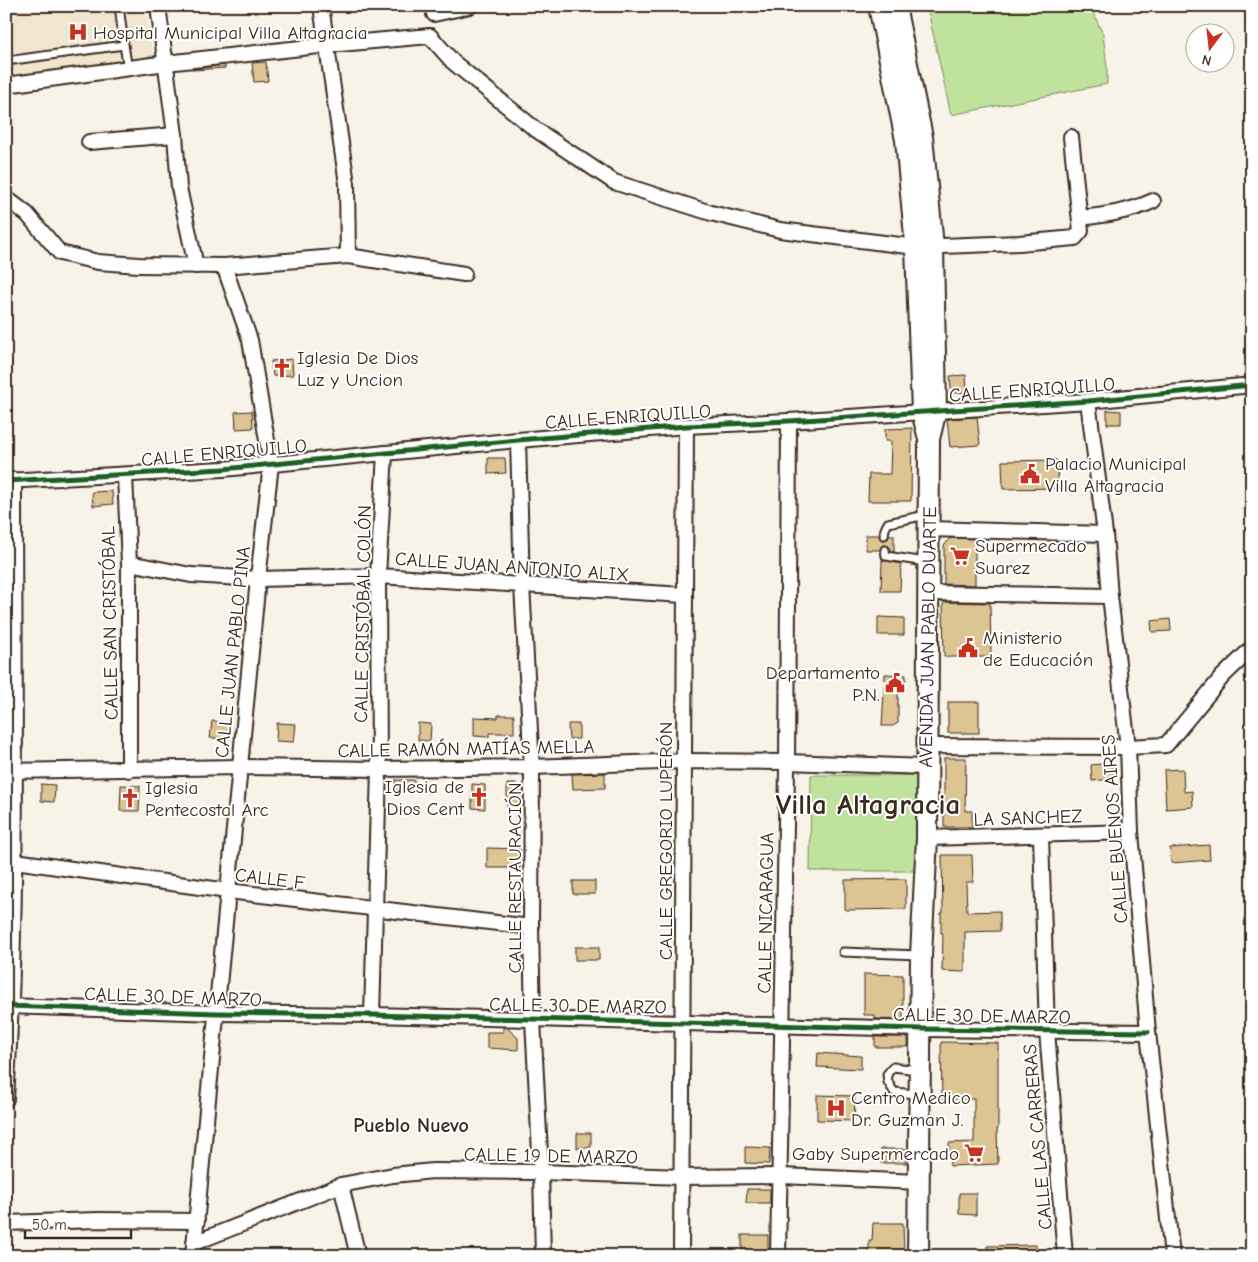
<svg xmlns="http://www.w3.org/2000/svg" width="1258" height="1262" viewBox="0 0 1258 1262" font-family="'Comic Neue',sans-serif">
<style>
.built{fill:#f0e5cf}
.green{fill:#bfe39d;stroke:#7d865e}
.building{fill:#ddc493;stroke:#3b2a1e}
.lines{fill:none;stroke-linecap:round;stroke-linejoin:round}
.lane-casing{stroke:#3b2a1e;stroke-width:11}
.street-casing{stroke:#3b2a1e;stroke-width:18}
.secondary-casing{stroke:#3b2a1e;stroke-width:24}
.lane{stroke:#fff;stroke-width:7}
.street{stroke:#fff;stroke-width:14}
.secondary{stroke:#fff;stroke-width:20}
.cycleway-casing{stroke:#fff;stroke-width:8}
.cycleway{stroke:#1b5e20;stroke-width:5}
.labels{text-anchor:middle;stroke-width:4;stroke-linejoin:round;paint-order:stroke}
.poi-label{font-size:19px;fill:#3b2a1e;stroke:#fff;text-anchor:start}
.street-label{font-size:19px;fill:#3b2a1e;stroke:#fff}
.neighbourhood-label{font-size:20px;font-weight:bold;fill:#3b2a1e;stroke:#fff}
.town-label{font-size:29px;font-weight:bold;fill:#3b2a1e;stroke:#fff}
</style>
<rect width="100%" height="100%" fill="#f8f3e9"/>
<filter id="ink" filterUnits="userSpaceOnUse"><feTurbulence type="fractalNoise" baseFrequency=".02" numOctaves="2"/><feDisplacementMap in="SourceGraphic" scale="10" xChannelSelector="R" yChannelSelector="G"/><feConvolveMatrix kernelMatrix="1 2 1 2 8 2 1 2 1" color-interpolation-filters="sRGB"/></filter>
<g filter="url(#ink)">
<!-- built -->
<polygon class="built" points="6,6 145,6 153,58 6,78"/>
<!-- green -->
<g class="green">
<polygon points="927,6 1090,6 1103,34 1107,67 1107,84 951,115"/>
<polygon points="811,775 918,775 917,871 810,871"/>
</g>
<!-- building -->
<g class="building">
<polygon points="266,62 268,81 254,82 252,63"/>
<polygon points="225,65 225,68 193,70 193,69"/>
<polygon points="292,359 293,375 273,376 271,361"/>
<polygon points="966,375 967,392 954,393 951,390 950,376"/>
<polygon points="1107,410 1121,411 1121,424 1107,424"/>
<polygon points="252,411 253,428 236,429 235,412"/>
<polygon points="977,417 980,445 950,447 947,419"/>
<polygon points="912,428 911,501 868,501 869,474 890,474 891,441 885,441 885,429"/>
<polygon points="488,458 505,458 506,473 488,474"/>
<polygon points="1057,460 1058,488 1003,489 1002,461"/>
<polygon points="112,491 113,504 93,506 92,492"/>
<polygon points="866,535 879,535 880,539 884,540 888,539 889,535 894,535 894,552 891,551 889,546 885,545 881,546 880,550 866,550"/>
<polygon points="950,538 975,539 975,585 944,584 944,546"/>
<polygon points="882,560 901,564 900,591 881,591"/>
<polygon points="945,602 990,603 991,657 944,657 943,604"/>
<polygon points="878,617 904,618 904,635 878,635"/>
<polygon points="1170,619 1171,631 1152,632 1151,621"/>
<polygon points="885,674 906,675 905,691 898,691 898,723 893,726 882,726"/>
<rect x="948" y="702" width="31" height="31"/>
<polygon points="498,715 514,715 514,733 489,733 489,737 474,736 474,717 498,718"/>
<polygon points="212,721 229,723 227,739 210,738"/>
<polygon points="277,723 296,724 294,742 276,741"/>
<polygon points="418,723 431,724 430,741 418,740"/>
<polygon points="568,724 579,724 579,739 569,739"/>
<polygon points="944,758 966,758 965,811 972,811 972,827 944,827"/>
<polygon points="1112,763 1113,779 1092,781 1091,765"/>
<polygon points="1183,769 1184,792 1192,791 1193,807 1166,809 1164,770"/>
<polygon points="605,773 605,788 573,789 572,774"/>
<polygon points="395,780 414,780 414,791 395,790"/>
<polygon points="41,784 55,785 54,802 41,801"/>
<polygon points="472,784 485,785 485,809 472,808"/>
<polygon points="507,784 516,784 520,787 520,808 507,808"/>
<polygon points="121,785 140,786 139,811 120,811"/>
<polygon points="1209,845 1210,860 1171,863 1170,848"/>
<polygon points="487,848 520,849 520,868 487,868"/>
<polygon points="942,855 972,855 973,882 966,882 967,912 1000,911 1000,931 965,932 965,972 942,971 943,933 941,933 941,913 943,913"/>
<polygon points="906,879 906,909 845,910 845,880"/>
<rect x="573" y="881" width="22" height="13"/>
<rect x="575" y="947" width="24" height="13"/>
<polygon points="864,974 903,975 903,1020 875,1019 875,1015 864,1015"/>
<polygon points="503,1027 506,1027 518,1038 518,1050 487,1048 487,1032 503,1032"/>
<rect x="875" y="1037" width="32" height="10"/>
<polygon points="941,1042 998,1043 998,1129 997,1129 998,1164 950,1166 949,1143 974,1142 974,1099 942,1099"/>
<polygon points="818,1053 861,1056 861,1069 817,1067"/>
<polygon points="817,1095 855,1096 854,1121 817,1120"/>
<polygon points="577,1133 591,1133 591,1147 577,1148"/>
<polygon points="745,1147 770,1148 769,1164 745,1163"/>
<rect x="881" y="1149" width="25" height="14"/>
<polygon points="747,1189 770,1189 770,1203 746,1203"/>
<polygon points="959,1193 976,1193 976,1215 959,1214"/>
<polygon points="873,1223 903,1223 904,1256 869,1256 869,1241 872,1241"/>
<rect x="742" y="1235" width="26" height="16"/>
<polygon points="1036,1245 1036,1256 987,1256 987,1246"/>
</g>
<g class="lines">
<defs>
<g id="lane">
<polyline points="124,45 128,69"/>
<polyline points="6,61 124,45 119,6"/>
<polyline points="884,535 885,529 888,523 926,515"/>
<polyline points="885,550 886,556 926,562"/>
<polyline points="843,952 919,955"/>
<polyline points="917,1094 894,1092 888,1082 887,1074 893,1067 918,1070"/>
</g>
<g id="street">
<polyline points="158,6 175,135 179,188 196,266"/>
<polyline points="321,6 347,184 348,256"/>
<polyline points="434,14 470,6"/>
<polyline points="430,36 453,62 535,129 614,182 711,213 780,230 916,247 1019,243 1075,238 1081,231 1071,137"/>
<polyline points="6,85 166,63 328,45 430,36"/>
<polyline points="89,142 175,135"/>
<polyline points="6,198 27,214 60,253 98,262 139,265 224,266 348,256 464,274"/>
<path d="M1080,218C1106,215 1129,212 1153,201"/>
<polyline points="1088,401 1105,534 1110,596 1128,747 1131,832 1148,1032 1172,1256"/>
<polyline points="518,440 522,585 532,767 531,927 533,1020 541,1172 543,1256"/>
<polyline points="125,476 129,563 129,770"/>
<polyline points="6,481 223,469 518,440 686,426 789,421 1088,401 1252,385"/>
<polyline points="929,529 1105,534"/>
<polyline points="129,563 191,575 258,579 378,576 684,595"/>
<polyline points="929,593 1110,596"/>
<polyline points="927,746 1128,747 1166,745 1222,677 1252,648"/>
<polyline points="6,771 240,767 379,769 532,767 685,761 787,762 926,767"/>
<polyline points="1041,836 1047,1031 1065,1256"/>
<polyline points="927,838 1131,832"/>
<polyline points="8,860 228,891 531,927"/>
<polyline points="6,1006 217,1013 372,1015 922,1029 1148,1032"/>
<polyline points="372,1015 379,769 378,576 385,453"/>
<path d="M6,1099C19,893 14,686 14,480"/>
<polyline points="341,1185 358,1256"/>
<polyline points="6,1223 98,1220 197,1221"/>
<polyline points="194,1243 341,1185 393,1175 433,1171 541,1172 682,1177 781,1176 919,1182"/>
<polyline points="193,1256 258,579 271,464 250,340 224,266"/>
<polyline points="681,1256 686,426"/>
<polyline points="778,1256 787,770 789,421"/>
</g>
<g id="secondary">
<polyline points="879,6 906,140 916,247 922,411 928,435"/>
<polyline points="895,6 922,137 933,246 936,410 929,439 927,838 921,955 918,1256"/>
</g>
</defs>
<!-- lane casing -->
<use href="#lane" class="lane-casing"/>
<!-- street casing -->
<use href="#street" class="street-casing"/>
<!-- secondary casing -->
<use href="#secondary" class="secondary-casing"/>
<!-- lane -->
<use href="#lane" class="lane"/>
<!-- street -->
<use href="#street" class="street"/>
<!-- secondary -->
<use href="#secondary" class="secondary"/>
<defs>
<g id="cycleway">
<polyline points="6,481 223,469 518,440 686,426 789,421 1088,401 1252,385"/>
<polyline points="6,1006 217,1013 372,1015 922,1029 1148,1032"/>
</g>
</defs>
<!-- cycleway casing -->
<use href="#cycleway" class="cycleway-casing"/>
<!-- cycleway -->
<use href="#cycleway" class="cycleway"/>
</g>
</g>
<!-- icons -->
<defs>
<symbol id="hospital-bare" viewBox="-9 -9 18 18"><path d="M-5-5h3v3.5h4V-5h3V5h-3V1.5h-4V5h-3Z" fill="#c8321e" stroke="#fff" stroke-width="2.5" paint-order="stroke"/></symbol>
<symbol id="church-bare" viewBox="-9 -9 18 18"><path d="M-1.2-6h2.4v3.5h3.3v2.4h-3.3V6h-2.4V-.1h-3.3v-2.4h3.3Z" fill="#c8321e" stroke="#fff" stroke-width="2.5" paint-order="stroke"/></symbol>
<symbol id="civic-bare" viewBox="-9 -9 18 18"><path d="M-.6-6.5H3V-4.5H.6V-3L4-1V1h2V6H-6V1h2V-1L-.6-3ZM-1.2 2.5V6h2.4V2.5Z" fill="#c8321e" stroke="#fff" stroke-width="2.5" paint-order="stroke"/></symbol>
<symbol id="supermarket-bare" viewBox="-9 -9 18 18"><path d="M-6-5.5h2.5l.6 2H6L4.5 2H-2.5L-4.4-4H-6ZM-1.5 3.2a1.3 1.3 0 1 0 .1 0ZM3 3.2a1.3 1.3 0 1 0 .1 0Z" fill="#c8321e" stroke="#fff" stroke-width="2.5" paint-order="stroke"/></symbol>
</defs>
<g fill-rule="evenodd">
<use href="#hospital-bare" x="64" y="18" width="28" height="28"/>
<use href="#church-bare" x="268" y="354" width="28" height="28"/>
<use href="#civic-bare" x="1016" y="460" width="28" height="28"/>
<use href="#supermarket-bare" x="946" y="542" width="28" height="28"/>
<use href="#civic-bare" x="954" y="634" width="28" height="28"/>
<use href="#civic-bare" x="881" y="669" width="28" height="28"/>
<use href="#church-bare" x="465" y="783" width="28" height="28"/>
<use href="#church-bare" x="116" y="784" width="28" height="28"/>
<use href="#hospital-bare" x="822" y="1094" width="28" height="28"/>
<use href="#supermarket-bare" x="960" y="1139" width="28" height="28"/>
</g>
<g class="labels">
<!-- poi labels -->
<g class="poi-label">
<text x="93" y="39">Hospital Municipal Villa Altagracia</text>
<text x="297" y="364">Iglesia De Dios<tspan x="297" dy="22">Luz y Uncion</tspan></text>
<text x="1045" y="470">Palacio Municipal<tspan x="1045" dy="22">Villa Altagracia</tspan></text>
<text x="975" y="552">Supermecado<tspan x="975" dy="22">Suarez</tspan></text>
<text x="983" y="644">Ministerio<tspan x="983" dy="22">de Educación</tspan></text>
<text x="880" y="679" text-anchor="end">Departamento<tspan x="880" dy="22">P.N.</tspan></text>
<text x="464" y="793" text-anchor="end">Iglesia de<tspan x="464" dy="22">Dios Cent</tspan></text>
<text x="145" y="794">Iglesia<tspan x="145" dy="22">Pentecostal Arc</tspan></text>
<text x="851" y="1104">Centro Medico<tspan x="851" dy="22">Dr. Guzman J.</tspan></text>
<text x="959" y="1160" text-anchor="end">Gaby Supermercado</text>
</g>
<!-- street labels -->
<g class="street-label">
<text transform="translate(1032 389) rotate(-4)" y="7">CALLE ENRIQUILLO</text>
<text transform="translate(628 416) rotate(-4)" y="7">CALLE ENRIQUILLO</text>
<text transform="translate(224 452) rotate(-5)" y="7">CALLE ENRIQUILLO</text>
<text transform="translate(512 566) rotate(4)" y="7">CALLE JUAN ANTONIO ALIX</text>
<text transform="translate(362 614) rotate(-89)" y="7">CALLE CRISTÓBAL COLÓN</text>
<text transform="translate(109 623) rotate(-91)" y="7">CALLE SAN CRISTÓBAL</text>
<text transform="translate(927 637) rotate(-89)" y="7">AVENIDA JUAN PABLO DUARTE</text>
<text transform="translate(232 652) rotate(-84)" y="7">CALLE JUAN PABLO PINA</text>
<text transform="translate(466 748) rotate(-1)" y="7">CALLE RAMÓN MATÍAS MELLA</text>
<text transform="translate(1028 817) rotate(-2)" y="7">LA SANCHEZ</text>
<text transform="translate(1114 829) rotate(-94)" y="7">CALLE BUENOS AIRES</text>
<text transform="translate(665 841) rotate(-90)" y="7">CALLE GREGORIO LUPERÓN</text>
<text transform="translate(270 878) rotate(7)" y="7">CALLE F</text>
<text transform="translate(514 878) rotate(-90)" y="7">CALLE RESTAURACIÓN</text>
<text transform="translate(765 913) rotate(-89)" y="7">CALLE NICARAGUA</text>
<text transform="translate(173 996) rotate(2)" y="7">CALLE 30 DE MARZO</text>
<text transform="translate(578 1005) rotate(1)" y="7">CALLE 30 DE MARZO</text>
<text transform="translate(982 1015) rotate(1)" y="7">CALLE 30 DE MARZO</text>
<text transform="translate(1037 1137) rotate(-95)" y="7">CALLE LAS CARRERAS</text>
<text transform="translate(551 1155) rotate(1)" y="7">CALLE 19 DE MARZO</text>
</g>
<!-- neighbourhood labels -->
<g class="neighbourhood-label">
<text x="411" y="1132">Pueblo Nuevo</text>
</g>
<!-- town labels -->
<g class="town-label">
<text x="868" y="814">Villa Altagracia</text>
</g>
</g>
<!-- margin -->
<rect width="1258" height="1262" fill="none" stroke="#fff" stroke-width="25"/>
<rect x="12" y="12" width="1233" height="1237" fill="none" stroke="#3b2a1e" stroke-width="2" filter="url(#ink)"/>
<!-- north arrow -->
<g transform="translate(1210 48) rotate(195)"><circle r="24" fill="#ffffff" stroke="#b1aaa5"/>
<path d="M0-4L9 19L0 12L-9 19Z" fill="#c8321e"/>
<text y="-8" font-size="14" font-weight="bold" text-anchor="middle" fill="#3b2a1e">N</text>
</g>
<!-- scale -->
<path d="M25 1230v8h106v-8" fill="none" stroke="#3b2a1e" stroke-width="2.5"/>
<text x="32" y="1230" font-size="15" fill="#3b2a1e" stroke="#ffffff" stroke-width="4" paint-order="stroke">50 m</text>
</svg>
